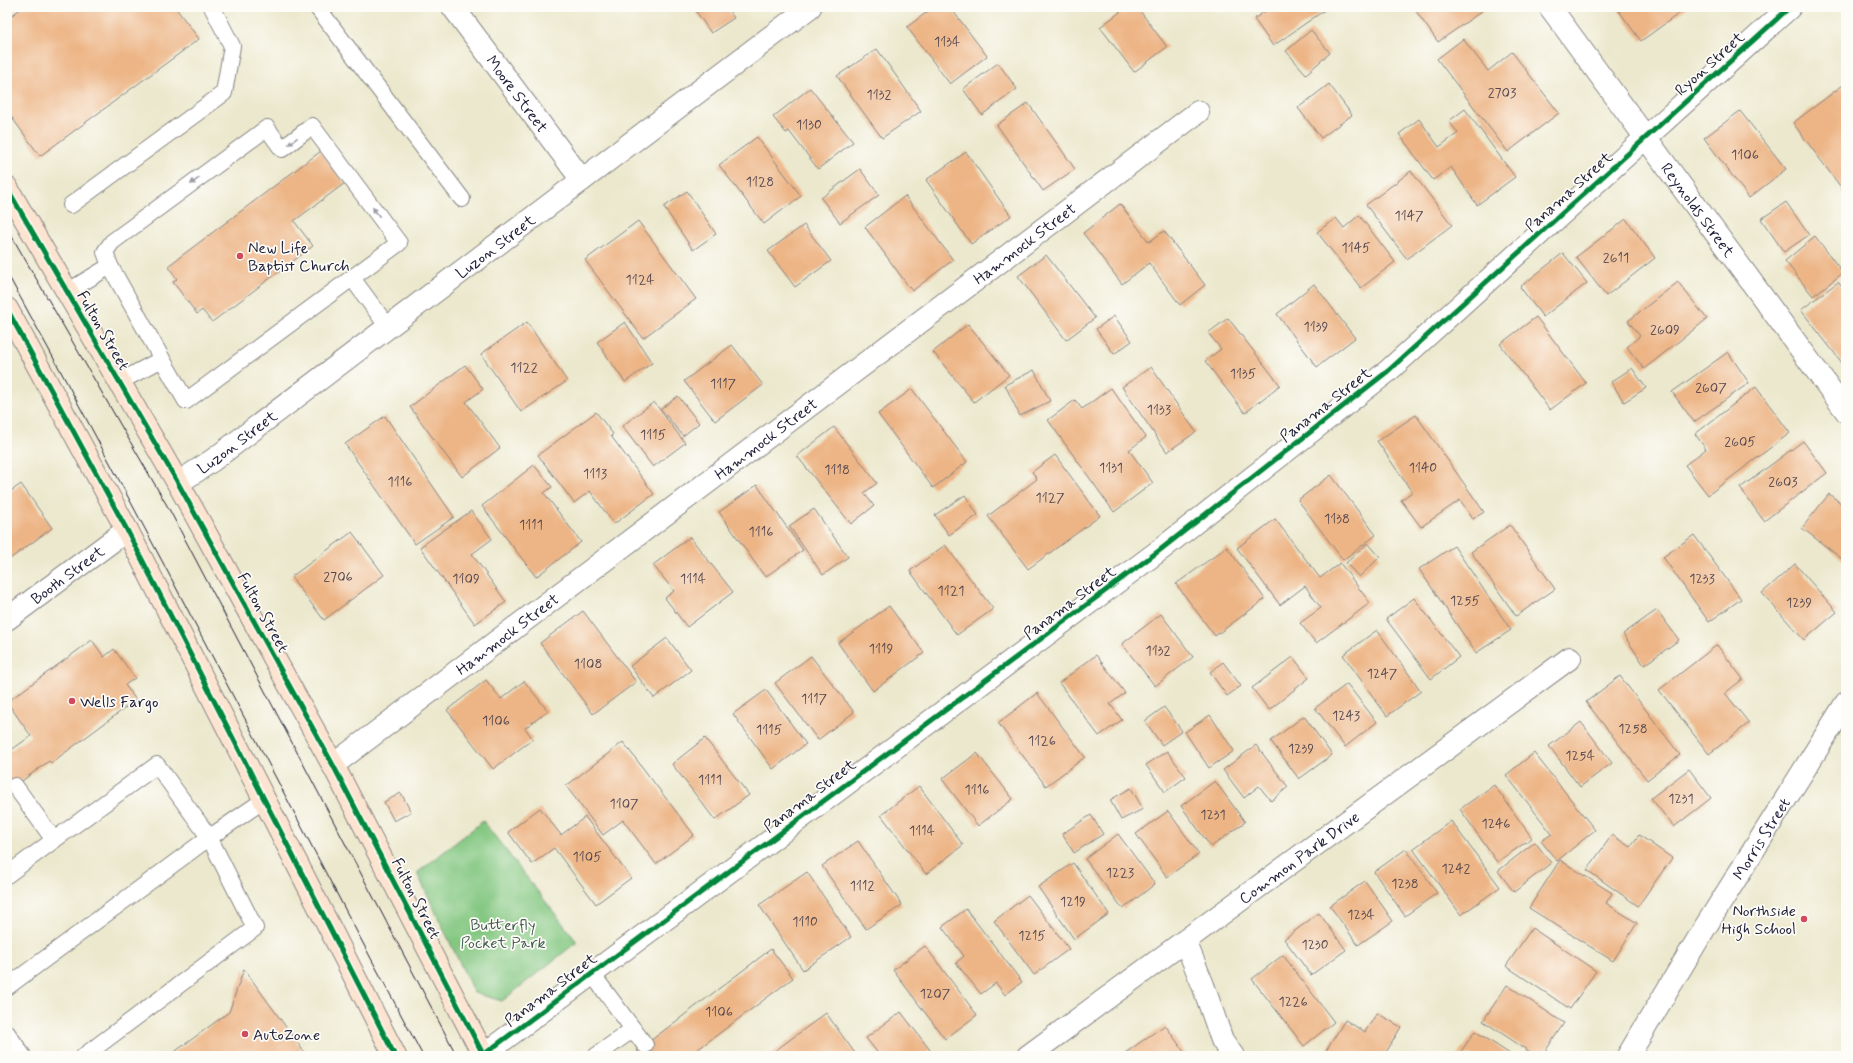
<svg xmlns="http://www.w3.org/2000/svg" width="1853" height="1063" viewBox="0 0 1853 1063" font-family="Mynerve,sans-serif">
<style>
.green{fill:#83c781;stroke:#52745e}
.building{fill:#edb586}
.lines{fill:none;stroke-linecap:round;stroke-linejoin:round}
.lane-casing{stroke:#878584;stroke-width:18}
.street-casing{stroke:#878584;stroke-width:24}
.secondary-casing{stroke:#878584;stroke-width:24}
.lane{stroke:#fff;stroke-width:16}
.street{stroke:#fff;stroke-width:22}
.secondary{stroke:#fde4d1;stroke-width:22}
.tram{stroke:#22223b;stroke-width:1}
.cycleway-casing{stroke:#fdfcf7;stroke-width:8}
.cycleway{stroke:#00873e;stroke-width:5}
.oneway{fill:#9c9ca7}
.poi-dot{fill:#d1495b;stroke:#fdfcf7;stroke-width:1.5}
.labels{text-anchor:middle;stroke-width:3.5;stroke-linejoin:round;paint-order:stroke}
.number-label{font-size:14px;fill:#55474e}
.street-label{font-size:16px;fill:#22223b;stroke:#fdfcf7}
.poi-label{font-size:16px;fill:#22223b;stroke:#fdfcf7;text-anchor:start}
.park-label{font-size:16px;fill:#445c54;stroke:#fdfcf7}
</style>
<rect width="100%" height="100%" fill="#fdfcf7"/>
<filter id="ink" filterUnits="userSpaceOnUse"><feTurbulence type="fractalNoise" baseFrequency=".025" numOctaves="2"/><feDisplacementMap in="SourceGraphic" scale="8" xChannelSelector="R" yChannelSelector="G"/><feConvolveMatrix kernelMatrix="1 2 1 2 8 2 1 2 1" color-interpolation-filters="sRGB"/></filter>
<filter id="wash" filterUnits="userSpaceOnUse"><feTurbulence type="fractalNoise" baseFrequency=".012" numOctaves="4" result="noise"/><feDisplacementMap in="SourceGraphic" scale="16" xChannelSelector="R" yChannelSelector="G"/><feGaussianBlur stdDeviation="0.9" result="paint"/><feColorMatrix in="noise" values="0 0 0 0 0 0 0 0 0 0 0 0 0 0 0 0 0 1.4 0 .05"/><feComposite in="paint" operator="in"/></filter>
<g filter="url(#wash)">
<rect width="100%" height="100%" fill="#ece8cd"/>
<!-- green -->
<polygon class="green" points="483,821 577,942 502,1001 474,993 417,873"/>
<g id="blocks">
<!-- building -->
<g class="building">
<polygon points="23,7 175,7 199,39 40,156 7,111 7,19"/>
<polygon points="693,7 726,7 734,18 711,33"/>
<polygon points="934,7 950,7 987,56 950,84 907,27"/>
<polygon points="1127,7 1137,7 1167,47 1134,72 1100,27"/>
<polygon points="1271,7 1329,7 1273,46 1254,19"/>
<polygon points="1413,7 1479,7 1482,11 1438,42"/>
<polygon points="1616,7 1688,7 1641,41"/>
<polygon points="1311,30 1330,53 1306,74 1286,51"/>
<polygon points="1463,39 1488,71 1512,52 1559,113 1508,152 1437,59"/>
<polygon points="877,49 921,111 882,138 837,76"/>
<polygon points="998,63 1017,89 982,115 963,89"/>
<polygon points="1329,84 1352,115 1321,138 1298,108"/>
<polygon points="1843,85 1846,89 1846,194 1793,123"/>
<polygon points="810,88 853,142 818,169 789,131 786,133 773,117"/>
<polygon points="1028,103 1075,169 1043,191 997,125"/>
<polygon points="1465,109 1515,177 1477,205 1451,167 1433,180 1399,134 1419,119 1439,147 1458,133 1449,121"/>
<polygon points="1740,111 1786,169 1749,198 1704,138"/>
<polygon points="757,137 801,196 764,224 719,165"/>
<polygon points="321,151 345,183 294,221 313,246 212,322 202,310 197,314 173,282 177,279 168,266"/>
<polygon points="966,152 1011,216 971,244 926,180"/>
<polygon points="860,169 879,195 840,223 821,198"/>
<polygon points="1411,171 1452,225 1407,259 1366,205"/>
<polygon points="687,191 716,234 693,250 664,207"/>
<polygon points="905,196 953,260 912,291 865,227"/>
<polygon points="1786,202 1809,235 1784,252 1761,219"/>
<polygon points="1120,204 1149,242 1164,231 1205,285 1180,305 1149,263 1122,284 1083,233"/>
<polygon points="1359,215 1395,262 1361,288 1317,232 1336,218 1344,228"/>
<polygon points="1626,219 1655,258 1606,296 1576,257"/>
<polygon points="638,221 696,299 643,338 585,260"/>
<polygon points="804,225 831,261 795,287 768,251"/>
<polygon points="1815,236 1843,273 1813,296 1785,261"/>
<polygon points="1563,253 1587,283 1543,317 1520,287"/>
<polygon points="1046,255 1095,318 1066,340 1018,276"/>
<polygon points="1678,282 1707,319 1644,369 1627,347 1640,336 1628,321"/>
<polygon points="1838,282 1846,292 1846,368 1801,310"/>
<polygon points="1314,284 1355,338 1317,367 1277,314"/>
<polygon points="1114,316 1132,341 1114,354 1096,329"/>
<polygon points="1536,317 1586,383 1550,410 1500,344"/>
<polygon points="1228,318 1280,385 1245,413 1205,361 1221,349 1208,333"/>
<polygon points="527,322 567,381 521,412 481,354"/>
<polygon points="625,322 652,363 625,382 597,342"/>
<polygon points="968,324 1009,375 974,402 933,352"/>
<polygon points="732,345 763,385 715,421 684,381"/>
<polygon points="1728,352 1749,383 1694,422 1672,392"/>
<polygon points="465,365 483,389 466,402 500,448 462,477 410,407"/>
<polygon points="1151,367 1196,432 1167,452 1122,387"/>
<polygon points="1632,368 1646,388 1624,402 1611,382"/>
<polygon points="1034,370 1050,401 1020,416 1005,385"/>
<polygon points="1756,387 1790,433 1708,495 1685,465 1706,449 1695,434"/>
<polygon points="1111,388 1146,437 1129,450 1153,483 1114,512 1048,420 1075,400 1082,409"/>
<polygon points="912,389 967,462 933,488 878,414"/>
<polygon points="678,396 699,423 683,436 661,409"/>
<polygon points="654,402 685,443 653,467 622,426"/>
<polygon points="596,412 613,434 611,436 654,494 614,524 590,491 574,503 538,455"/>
<polygon points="1416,415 1484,512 1473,519 1460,500 1421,527 1401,500 1412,492 1377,441"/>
<polygon points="385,416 454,517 415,544 345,444"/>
<polygon points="834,427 877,483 864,493 874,506 851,524 797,456"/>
<polygon points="1803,441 1827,473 1764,521 1740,488"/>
<polygon points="1055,455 1100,516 1028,569 988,516 1037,479 1032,472"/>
<polygon points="534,465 552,487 544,493 581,542 536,577 482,506"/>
<polygon points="1331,475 1376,535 1343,560 1298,500"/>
<polygon points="21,484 52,528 7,561 7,494"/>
<polygon points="757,485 803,550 765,577 719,512"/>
<polygon points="1829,494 1846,507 1846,562 1802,528"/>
<polygon points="965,495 978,515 949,535 935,515"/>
<polygon points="814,509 848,557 823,575 789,526"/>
<polygon points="471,511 492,539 472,554 506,602 475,624 420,547"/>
<polygon points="1275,519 1320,578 1340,563 1370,603 1316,643 1300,623 1321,608 1305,586 1280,605 1237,548"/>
<polygon points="1510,525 1555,589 1516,616 1471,552"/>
<polygon points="352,532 384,575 324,620 291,577"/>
<polygon points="1694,535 1741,599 1709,622 1663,557"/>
<polygon points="690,537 733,592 687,627 665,598 674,591 653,565"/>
<polygon points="1368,543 1380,557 1359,577 1346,563"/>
<polygon points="945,545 993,609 957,635 910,571"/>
<polygon points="1454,546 1511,630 1476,653 1419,569"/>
<polygon points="1227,547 1265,599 1215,636 1176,584"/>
<polygon points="1795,564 1837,612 1804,640 1762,593"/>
<polygon points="1414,598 1459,657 1431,679 1386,619"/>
<polygon points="889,606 924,653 873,691 838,643"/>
<polygon points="1657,610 1679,640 1644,665 1623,634"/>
<polygon points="583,611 636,682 593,714 540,643"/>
<polygon points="1161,614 1193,657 1155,686 1122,644"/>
<polygon points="1377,630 1421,691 1387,716 1343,655"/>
<polygon points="667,638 691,670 654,698 630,666"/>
<polygon points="92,640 104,657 114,649 135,678 125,685 136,700 51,763 49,761 7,792 7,753 31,736 7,702"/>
<polygon points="1717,645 1743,679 1725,693 1749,723 1709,754 1659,690"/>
<polygon points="1096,655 1125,693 1110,704 1122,720 1099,736 1059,683"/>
<polygon points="811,656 854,712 818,740 775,683"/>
<polygon points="1293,657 1309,678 1269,710 1252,688"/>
<polygon points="1223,662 1241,686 1227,696 1210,672"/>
<polygon points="1620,676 1680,755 1647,780 1586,702"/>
<polygon points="486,680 501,699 524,681 548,711 525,728 533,739 493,769 447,710"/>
<polygon points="1347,684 1377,722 1345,747 1315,708"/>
<polygon points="766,690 806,744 773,769 733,714"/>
<polygon points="1037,693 1085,757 1046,786 998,723"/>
<polygon points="1164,707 1182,731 1162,745 1145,721"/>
<polygon points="1210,715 1234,751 1209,768 1185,732"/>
<polygon points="1304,716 1332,755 1299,779 1271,741"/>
<polygon points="1581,722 1612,763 1580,787 1549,746"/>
<polygon points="705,738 749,795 715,820 672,764"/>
<polygon points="623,742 694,835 656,864 623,820 603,835 566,786"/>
<polygon points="1256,745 1288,787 1271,801 1259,786 1244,798 1223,770"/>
<polygon points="1167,751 1186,777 1165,792 1146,765"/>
<polygon points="977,753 1013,799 978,826 942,779"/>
<polygon points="1534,753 1595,830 1557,861 1541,841 1552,834 1506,775"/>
<polygon points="1689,769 1711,798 1674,827 1651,798"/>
<polygon points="1215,781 1245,822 1211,847 1181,806"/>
<polygon points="1494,785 1532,838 1497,862 1460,809"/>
<polygon points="919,786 963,845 926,874 881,815"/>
<polygon points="1131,788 1143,809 1121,820 1110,800"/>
<polygon points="401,793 411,812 394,821 384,802"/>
<polygon points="540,808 561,835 585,817 631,878 596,904 554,848 532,864 508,832"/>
<polygon points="1168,811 1199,854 1167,877 1136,834"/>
<polygon points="1091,815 1103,834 1074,853 1062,834"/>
<polygon points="1451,821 1500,887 1461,915 1413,849"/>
<polygon points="1118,834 1155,884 1123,909 1085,859"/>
<polygon points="1612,835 1630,847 1639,835 1672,858 1638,906 1587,870"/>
<polygon points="858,841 902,905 866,929 822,866"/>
<polygon points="1535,842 1551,863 1514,892 1498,871"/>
<polygon points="1406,849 1437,893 1405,916 1374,872"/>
<polygon points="1560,860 1612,893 1606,903 1637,923 1613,961 1529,908"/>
<polygon points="1073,863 1109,914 1074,939 1038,887"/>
<polygon points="807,872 851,937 803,970 759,905"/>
<polygon points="1365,881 1393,921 1358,945 1330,906"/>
<polygon points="1028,895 1069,949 1034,975 994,921"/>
<polygon points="966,909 1022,982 1005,995 996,983 981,994 956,963 964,956 942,927"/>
<polygon points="1319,913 1346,950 1311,975 1284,939"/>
<polygon points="1532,928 1596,971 1570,1009 1506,966"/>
<polygon points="925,946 977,1015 945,1039 893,970"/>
<polygon points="771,949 793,978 689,1056 641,1056 637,1051"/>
<polygon points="1283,955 1334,1022 1304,1046 1252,979"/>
<polygon points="244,969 307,1056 169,1056 229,1012"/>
<polygon points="1507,985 1564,1023 1542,1056 1536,1056 1483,1021"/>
<polygon points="901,1012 930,1050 922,1056 880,1056 866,1038"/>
<polygon points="826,1013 857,1056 768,1056"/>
<polygon points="1377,1013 1401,1027 1384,1056 1323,1056 1345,1020 1365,1032"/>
<polygon points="1165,1025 1187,1056 1127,1056 1125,1053"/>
<polygon points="1475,1031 1513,1056 1458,1056"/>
</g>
</g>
</g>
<g filter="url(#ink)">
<use href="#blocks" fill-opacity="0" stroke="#878584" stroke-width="1"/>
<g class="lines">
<defs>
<g id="lane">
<polyline points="317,7 462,199"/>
<polyline points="71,205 224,93 232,46 212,7"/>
<polyline points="352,278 388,327"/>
<polyline points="67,292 110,266"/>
<polyline points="119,382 162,359 186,401 399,243 312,126 282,149 267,128 112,242 105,252 110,266 162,359"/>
<polyline points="54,840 157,765 209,837 255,928 84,1056"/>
<polyline points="7,875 54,840 15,786"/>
<polyline points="592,974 645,1045"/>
<polyline points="7,987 203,842 264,800"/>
<polyline points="7,1033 23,1056"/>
<polyline points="596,1056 633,1029"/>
</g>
<g id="street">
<path id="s1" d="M453,7L582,180"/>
<path id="s2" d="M1550,7L1846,411"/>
<path id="s3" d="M178,483L213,460L810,7"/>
<path id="s4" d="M7,619L127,530"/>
<path id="s5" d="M333,765L1198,112"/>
<polyline points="1185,941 1203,985 1222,1040 1233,1056"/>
<polyline points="483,1055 1160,550 1388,371 1790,7"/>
<path id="s6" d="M1028,1056L1570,658"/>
<path id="s7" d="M1628,1056L1704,929L1846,703"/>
</g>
<g id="secondary">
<polyline points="7,188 178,483 333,765 484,1056"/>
<polyline points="7,309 127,530 395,1056"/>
</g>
</defs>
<!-- lane casing -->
<use href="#lane" class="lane-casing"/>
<!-- street casing -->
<use href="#street" class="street-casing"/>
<!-- secondary casing -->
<use href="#secondary" class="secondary-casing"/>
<!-- lane -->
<use href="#lane" class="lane"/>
<!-- street -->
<use href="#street" class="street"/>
<!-- secondary -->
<use href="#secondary" class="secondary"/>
<!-- tram -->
<g class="tram">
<polyline points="7,228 169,509 457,1056"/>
<path d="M7,273C150,532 283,795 423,1056"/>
</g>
<defs>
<g id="cycleway">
<polyline points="7,188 178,483 333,765 484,1056"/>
<polyline points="7,309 127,530 395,1056"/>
<polyline points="483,1055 1160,550 1388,371 1790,7"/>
</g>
</defs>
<!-- cycleway casing -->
<use href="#cycleway" class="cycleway-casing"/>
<!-- cycleway -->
<use href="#cycleway" class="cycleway"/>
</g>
<!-- one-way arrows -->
<defs><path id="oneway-solid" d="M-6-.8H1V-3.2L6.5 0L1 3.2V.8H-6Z"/></defs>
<g class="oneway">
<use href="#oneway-solid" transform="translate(293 141) rotate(142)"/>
<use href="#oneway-solid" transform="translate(195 181) rotate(144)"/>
<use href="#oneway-solid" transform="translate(376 212) rotate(-127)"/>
</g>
</g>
<!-- markers -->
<g class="poi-dot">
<circle cx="240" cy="256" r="4"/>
<circle cx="72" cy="701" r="4"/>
<circle cx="1804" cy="919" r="4"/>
<circle cx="245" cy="1034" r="4"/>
</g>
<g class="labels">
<!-- number labels -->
<g class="number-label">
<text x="947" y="46">1134</text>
<text x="1502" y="97">2703</text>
<text x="879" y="99">1132</text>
<text x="809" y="129">1130</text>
<text x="1745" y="159">1106</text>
<text x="760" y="186">1128</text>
<text x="1409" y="220">1147</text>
<text x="1356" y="252">1145</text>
<text x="1616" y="262">2611</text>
<text x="640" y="284">1124</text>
<text x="1316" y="331">1139</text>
<text x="1665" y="334">2609</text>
<text x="524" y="372">1122</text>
<text x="1243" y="378">1135</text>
<text x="723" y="388">1117</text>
<text x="1711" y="392">2607</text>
<text x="1159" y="414">1133</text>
<text x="653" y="439">1115</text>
<text x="1740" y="446">2605</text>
<text x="1111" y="472">1131</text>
<text x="1423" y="472">1140</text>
<text x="837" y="474">1118</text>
<text x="595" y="478">1113</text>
<text x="400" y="486">1116</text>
<text x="1783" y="486">2603</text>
<text x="1050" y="502">1127</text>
<text x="1337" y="523">1138</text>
<text x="531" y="529">1111</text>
<text x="761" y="536">1116</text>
<text x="338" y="581">2706</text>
<text x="466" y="583">1109</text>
<text x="693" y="583">1114</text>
<text x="1702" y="583">1233</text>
<text x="951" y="595">1121</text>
<text x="1465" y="605">1255</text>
<text x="1799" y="607">1239</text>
<text x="881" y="653">1119</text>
<text x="1158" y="655">1132</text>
<text x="588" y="668">1108</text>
<text x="1382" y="678">1247</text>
<text x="814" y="703">1117</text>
<text x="1346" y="720">1243</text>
<text x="496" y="725">1106</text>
<text x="1633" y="733">1258</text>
<text x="769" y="734">1115</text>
<text x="1042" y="745">1126</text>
<text x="1301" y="753">1239</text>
<text x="1580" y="760">1254</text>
<text x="710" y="784">1111</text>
<text x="977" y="794">1116</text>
<text x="1681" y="803">1231</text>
<text x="624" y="808">1107</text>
<text x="1213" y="819">1231</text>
<text x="1496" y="828">1246</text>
<text x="922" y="835">1114</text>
<text x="587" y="861">1105</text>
<text x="1456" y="873">1242</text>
<text x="1120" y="877">1223</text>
<text x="1405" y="888">1238</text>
<text x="862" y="890">1112</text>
<text x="1073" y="906">1219</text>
<text x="1361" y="919">1234</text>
<text x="805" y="926">1110</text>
<text x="1032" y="940">1215</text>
<text x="1315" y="949">1230</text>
<text x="935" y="998">1207</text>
<text x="1293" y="1006">1226</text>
<text x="719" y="1016">1106</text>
</g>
<!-- street labels -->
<g class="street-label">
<text transform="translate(1709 63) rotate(-42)" y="6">Ryon Street</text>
<text dy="6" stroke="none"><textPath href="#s1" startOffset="108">Moore Street</textPath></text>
<text transform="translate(1568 191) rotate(-42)" y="6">Panama Street</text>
<text dy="6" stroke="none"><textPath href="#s2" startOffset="251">Reynolds Street</textPath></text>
<text dy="6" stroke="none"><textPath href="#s5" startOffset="866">Hammock Street</textPath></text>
<text dy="6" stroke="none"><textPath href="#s3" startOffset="396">Luzon Street</textPath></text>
<text transform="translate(104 330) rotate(60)" y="6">Fulton Street</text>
<text transform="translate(1325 404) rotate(-38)" y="6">Panama Street</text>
<text dy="6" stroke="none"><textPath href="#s5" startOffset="542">Hammock Street</textPath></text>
<text dy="6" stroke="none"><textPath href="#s3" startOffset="72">Luzon Street</textPath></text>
<text dy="6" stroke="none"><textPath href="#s4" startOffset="75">Booth Street</textPath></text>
<text transform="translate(1069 602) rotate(-37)" y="6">Panama Street</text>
<text transform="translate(264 612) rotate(61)" y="6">Fulton Street</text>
<text dy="6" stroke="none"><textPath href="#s5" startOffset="218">Hammock Street</textPath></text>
<text transform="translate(809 795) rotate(-37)" y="6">Panama Street</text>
<text dy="6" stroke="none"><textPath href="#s7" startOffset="255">Morris Street</textPath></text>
<text dy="6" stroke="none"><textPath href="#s6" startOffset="336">Common Park Drive</textPath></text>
<text transform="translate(417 898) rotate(63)" y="6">Fulton Street</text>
<text transform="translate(550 989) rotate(-37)" y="6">Panama Street</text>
</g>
<!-- poi labels -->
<g class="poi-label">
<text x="248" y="253">New Life<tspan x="248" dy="18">Baptist Church</tspan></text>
<text x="80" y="707">Wells Fargo</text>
<text x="1796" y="916" text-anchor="end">Northside<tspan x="1796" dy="18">High School</tspan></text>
<text x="253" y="1040">AutoZone</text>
</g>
<!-- park labels -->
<g class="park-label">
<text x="503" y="930">Butterfly<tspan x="503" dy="18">Pocket Park</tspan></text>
</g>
</g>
<!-- margin -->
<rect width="1853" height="1063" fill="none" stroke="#fdfcf7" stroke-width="24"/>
</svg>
